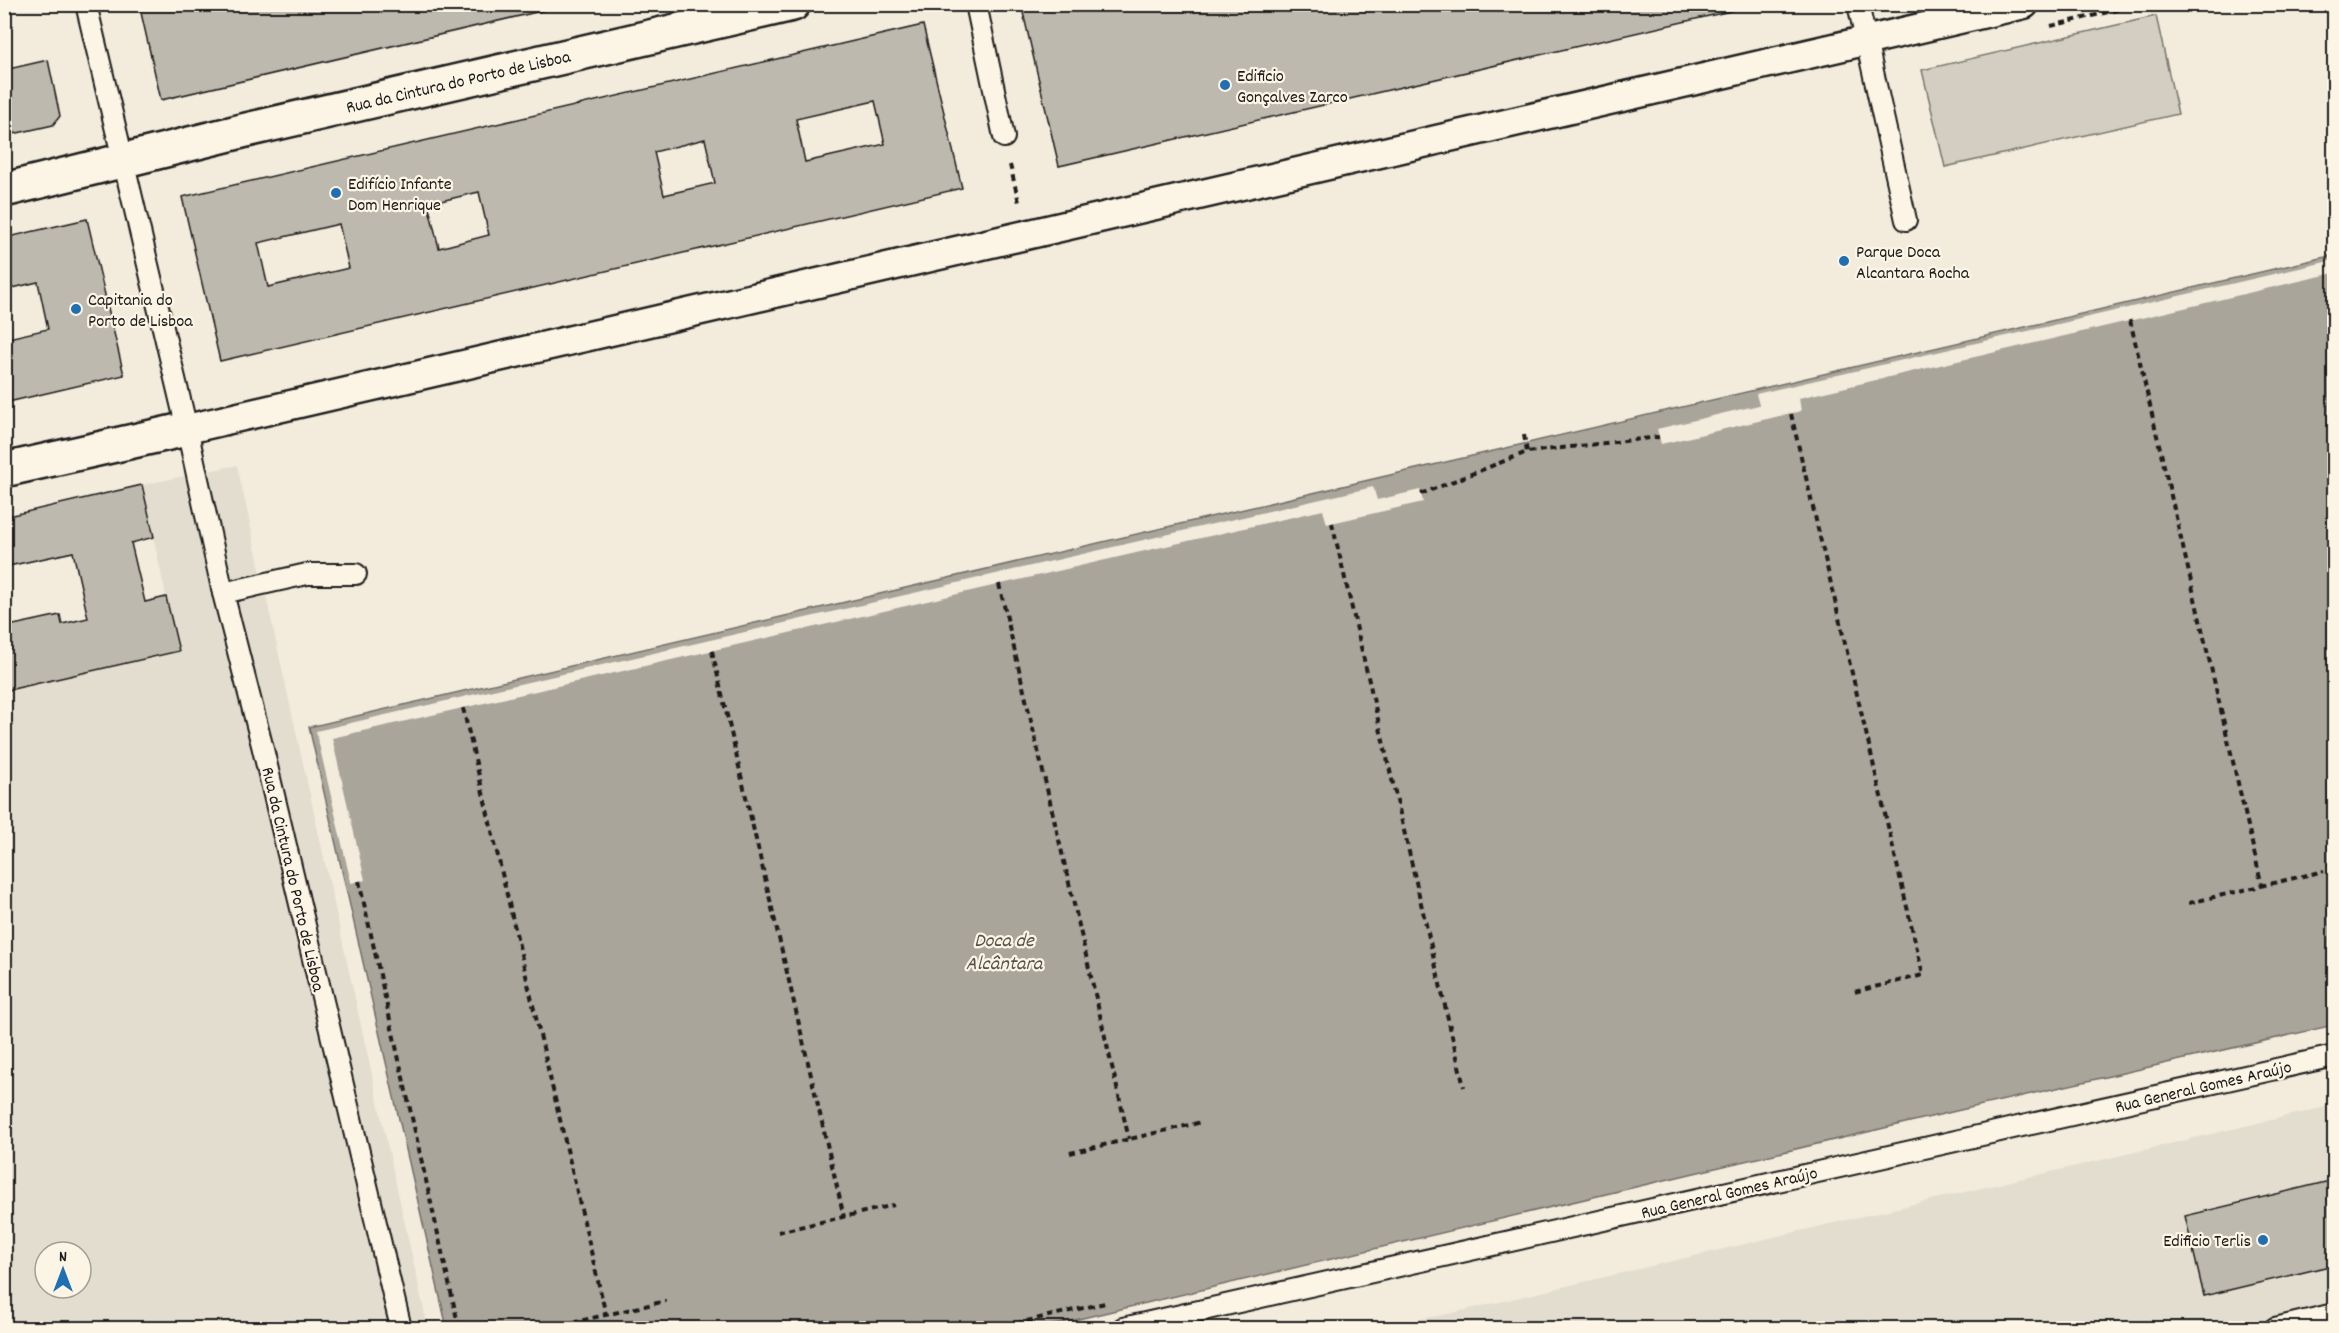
<svg xmlns="http://www.w3.org/2000/svg" width="2339" height="1333" viewBox="0 0 2339 1333" font-family="Dekko,sans-serif">
<style>
.built{fill:#e3ddcf;fill-rule:evenodd}
.green{fill:#d3cec1;stroke:#78756e;stroke-width:1.5}
.water{fill:#aaa59b;stroke:#716e68;stroke-width:1.5}
.pier{fill:#f3ecdd}
.building{fill:#beb9ae;stroke:#1c1c1c;stroke-width:1.5;fill-rule:evenodd}
.lines{fill:none;stroke-linecap:round;stroke-linejoin:round}
.service-casing{stroke:#1c1c1c;stroke-width:24}
.pedestrian-casing{stroke:#1c1c1c;stroke-width:33}
.minor-casing{stroke:#1c1c1c;stroke-width:38}
.path{stroke:#1c1c1c;stroke-width:4;stroke-dasharray:6 4.5;stroke-linecap:butt}
.service{stroke:#fcf5e5;stroke-width:20}
.pedestrian{stroke:#fcf5e5;stroke-width:28}
.minor{stroke:#fcf5e5;stroke-width:33}
.poi-dot{fill:#1f6fb2;stroke:#fcf5e5;stroke-width:2}
.labels{text-anchor:middle;stroke-width:4.5;stroke-linejoin:round;paint-order:stroke}
.poi-label{font-size:18px;fill:#1c1c1c;stroke:#fcf5e5;text-anchor:start}
.street-label{font-size:18px;fill:#1c1c1c;stroke:#fcf5e5}
.water-label{font-size:20px;font-style:italic;fill:#55534f;stroke:#fcf5e5}
</style>
<rect width="100%" height="100%" fill="#f3ecdd"/>
<filter id="ink" filterUnits="userSpaceOnUse"><feTurbulence type="fractalNoise" baseFrequency=".0167" numOctaves="2"/><feDisplacementMap in="SourceGraphic" scale="12" xChannelSelector="R" yChannelSelector="G"/><feConvolveMatrix kernelMatrix="1 2 1 2 8 2 1 2 1" color-interpolation-filters="sRGB"/></filter>
<g filter="url(#ink)">
<!-- built -->
<g class="built">
<path d="M237,465L428,1328H5L4,691L178,651L142,485ZM45,1252H81V1288H45Z"/>
<polygon points="2334,1105 2334,1328 1366,1328 1448,1314"/>
</g>
<!-- green -->
<polygon class="green" points="2156,16 2178,114 1945,167 1922,70"/>
<!-- water -->
<polygon class="water" points="2334,255 2334,1025 1956,1111 1041,1328 447,1328 309,727"/>
<!-- pier -->
<g class="pier">
<polygon points="2334,260 2334,273 1799,398 1801,411 1661,444 1657,429 1759,405 1756,394"/>
<polygon points="1373,487 1377,500 1420,490 1423,502 1327,524 1323,510 332,738 365,880 351,883 316,731"/>
</g>
<!-- building -->
<g class="building">
<polygon points="139,4 571,4 161,100"/>
<polygon points="1021,4 1761,4 1059,166"/>
<path d="M923,25L962,188L220,361L182,197ZM875,101L885,144L805,162L796,119ZM705,139L715,183L664,195L654,152ZM479,192L489,235L439,248L428,204ZM339,224L349,268L268,287L258,243Z"/>
<polygon points="48,60 60,116 53,125 4,136 4,70"/>
<polygon points="87,219 124,375 4,403 4,339 48,329 38,282 4,290 4,238"/>
<polygon points="142,485 154,537 131,543 145,602 166,597 179,651 4,691 4,627 60,615 62,624 88,618 73,552 4,567 4,517"/>
<polygon points="2334,1180 2334,1265 2204,1296 2185,1216"/>
</g>
<g class="lines">
<defs>
<g id="service">
<polyline points="86,4 187,429 223,593 262,745 401,1328"/>
<polyline points="976,4 1004,137"/>
<polyline points="1858,4 1906,220"/>
<polyline points="223,593 307,574 356,574"/>
<polyline points="1123,1328 2334,1056"/>
<polyline points="2275,1328 2334,1314"/>
</g>
<polyline id="pedestrian" points="187,429 2024,4"/>
<g id="minor">
<polyline points="4,190 242,131 793,4"/>
<polyline points="4,470 187,429"/>
</g>
</defs>
<!-- service casing -->
<use href="#service" class="service-casing"/>
<!-- pedestrian casing -->
<use href="#pedestrian" class="pedestrian-casing"/>
<!-- minor casing -->
<use href="#minor" class="minor-casing"/>
<!-- path -->
<g class="path">
<polyline points="2051,26 2141,4"/>
<polyline points="1010,165 1019,202"/>
<polyline points="2130,320 2262,886"/>
<polyline points="1791,414 1923,975 1854,992"/>
<polyline points="1524,435 1527,452"/>
<polyline points="1421,494 1527,452 1659,437"/>
<polyline points="1332,523 1464,1087"/>
<polyline points="999,584 1129,1139"/>
<polyline points="712,651 844,1217"/>
<polyline points="463,708 606,1315"/>
<polyline points="359,881 459,1328"/>
<polyline points="2189,903 2324,871"/>
<polyline points="1070,1153 1202,1122"/>
<polyline points="778,1232 894,1205"/>
<polyline points="562,1325 666,1301"/>
<polyline points="996,1328 1105,1303"/>
</g>
<!-- service -->
<use href="#service" class="service"/>
<!-- pedestrian -->
<use href="#pedestrian" class="pedestrian"/>
<!-- minor -->
<use href="#minor" class="minor"/>
</g>
</g>
<!-- markers -->
<g class="poi-dot">
<circle cx="1225" cy="85" r="6"/>
<circle cx="336" cy="193" r="6"/>
<circle cx="1844" cy="261" r="6"/>
<circle cx="76" cy="309" r="6"/>
<circle cx="2263" cy="1240" r="6"/>
</g>
<g class="labels">
<!-- poi labels -->
<g class="poi-label">
<text x="1237" y="81">Edificio<tspan x="1237" dy="21">Gonçalves Zarco</tspan></text>
<text x="348" y="189">Edifício Infante<tspan x="348" dy="21">Dom Henrique</tspan></text>
<text x="1856" y="257">Parque Doca<tspan x="1856" dy="21">Alcantara Rocha</tspan></text>
<text x="88" y="305">Capitania do<tspan x="88" dy="21">Porto de Lisboa</tspan></text>
<text x="2251" y="1246" text-anchor="end">Edificio Terlis</text>
</g>
<!-- street labels -->
<g class="street-label">
<text transform="translate(458 81) rotate(-13)" y="6">Rua da Cintura do Porto de Lisboa</text>
<text transform="translate(294 879) rotate(77)" y="6">Rua da Cintura do Porto de Lisboa</text>
<text transform="translate(2203 1086) rotate(-13)" y="6">Rua General Gomes Araújo</text>
<text transform="translate(1729 1192) rotate(-13)" y="6">Rua General Gomes Araújo</text>
</g>
<!-- water labels -->
<g class="water-label">
<text x="1004" y="946">Doca de<tspan x="1004" dy="23">Alcântara</tspan></text>
</g>
</g>
<!-- margin -->
<rect width="2339" height="1333" fill="none" stroke="#fcf5e5" stroke-width="24"/>
<rect x="12" y="12" width="2315" height="1309" fill="none" stroke="#1c1c1c" stroke-width="2" filter="url(#ink)"/>
<!-- north arrow -->
<g transform="translate(63 1270)"><circle r="28" fill="#fcf5e5" stroke="#a29e95" stroke-width="1.5"/>
<path d="M0-4.5L10 22L0 15L-10 22Z" fill="#1f6fb2"/>
<text y="-9" font-size="16" font-weight="bold" text-anchor="middle" fill="#1c1c1c">N</text>
</g>
</svg>
